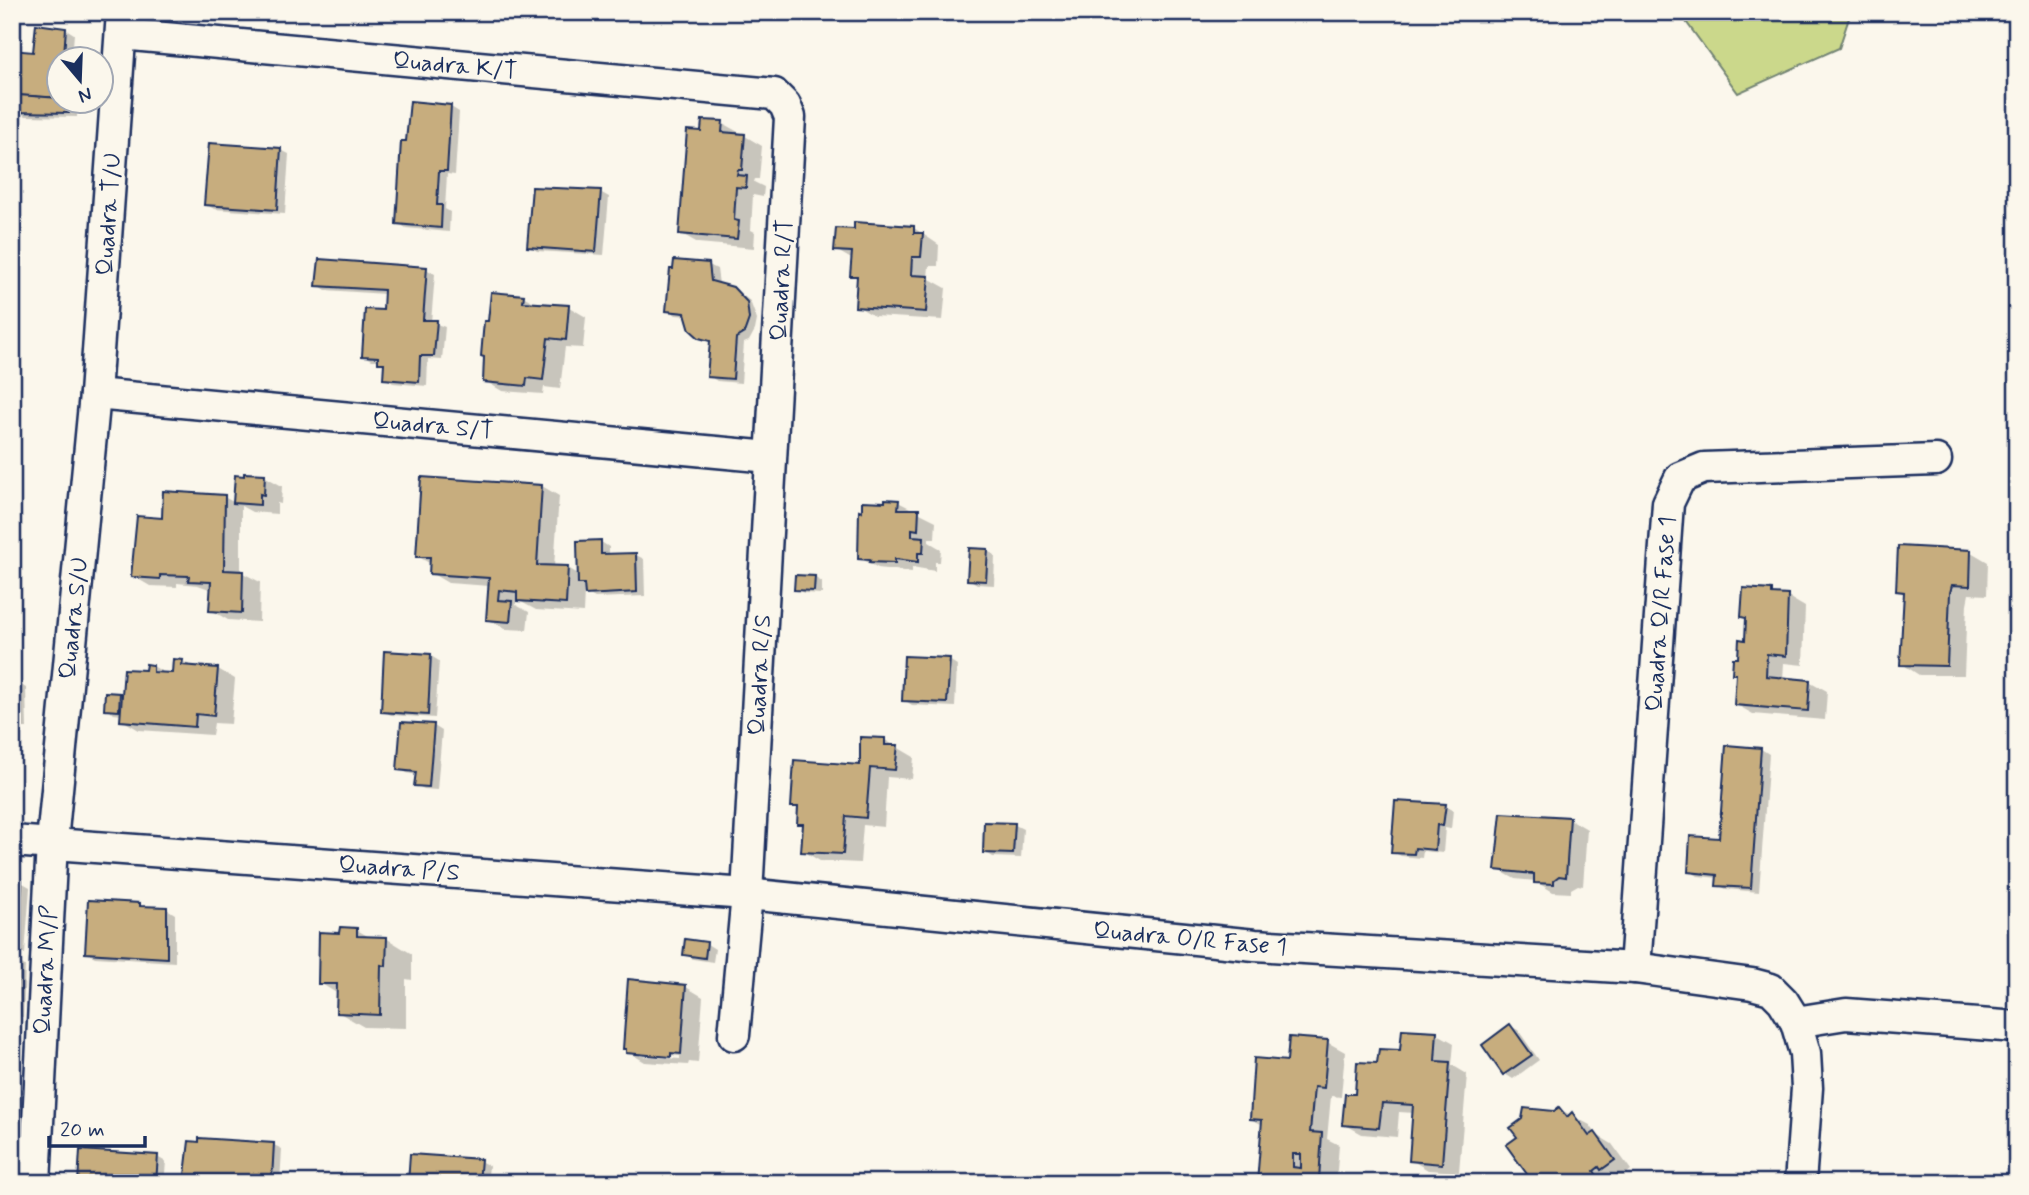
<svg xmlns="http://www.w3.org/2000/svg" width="2029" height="1195" viewBox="0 0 2029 1195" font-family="Mynerve,sans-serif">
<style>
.green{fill:#cbd88b;stroke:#738474;stroke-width:2}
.shadow{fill:#0003;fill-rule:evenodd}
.building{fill:#c7ad7e;stroke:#1b2f5e;stroke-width:2;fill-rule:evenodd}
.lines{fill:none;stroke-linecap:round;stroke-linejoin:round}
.minor-casing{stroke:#1b2f5e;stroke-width:35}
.minor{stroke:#fbf7ec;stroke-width:30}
.labels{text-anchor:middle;stroke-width:5;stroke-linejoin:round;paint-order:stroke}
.street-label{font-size:24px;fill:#1b2f5e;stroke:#fbf7ec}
</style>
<rect width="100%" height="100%" fill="#fbf7ec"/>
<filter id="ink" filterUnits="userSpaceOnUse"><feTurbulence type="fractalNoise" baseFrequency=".0143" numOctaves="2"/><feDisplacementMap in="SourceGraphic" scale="14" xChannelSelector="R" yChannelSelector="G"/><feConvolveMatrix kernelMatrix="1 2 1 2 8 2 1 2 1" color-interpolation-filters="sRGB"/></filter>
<g filter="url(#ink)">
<!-- green -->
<polygon class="green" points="1679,12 1851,12 1839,48 1738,93"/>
<!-- shadow -->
<g class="shadow">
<polygon points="66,29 74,34 72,57 82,60 60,60 60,102 83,102 78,102 77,117 26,116 18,111 19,98 12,98 12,52 35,54"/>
<polygon points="451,107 459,112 455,175 447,174 445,209 450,212 449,232 406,228 398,223 408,143"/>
<polygon points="722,123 740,133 740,136 745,136 762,146 759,179 755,179 754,182 764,187 763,197 753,195 751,230 755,232 754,248 698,243 680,233 703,133"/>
<polygon points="211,145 281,150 289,154 285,214 214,209 206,204"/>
<polygon points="600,192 609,197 604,255 537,251 529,246"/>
<polygon points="914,228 939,245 938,266 929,266 928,278 946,288 943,320 874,316 857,306 858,279 852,275 853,260 836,250"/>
<polygon points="709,265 717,269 719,284 735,290 750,301 757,320 755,330 749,341 744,343 741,383 717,381 709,376 711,343 700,337 688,316 676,315 668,310"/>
<polygon points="426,269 435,274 431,322 445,327 442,360 428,359 427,386 393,383 385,378 386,365 380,360 372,360 364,355 385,312 385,294 326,290 318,285"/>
<polygon points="523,296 537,304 569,307 586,317 583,348 565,347 560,389 544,387 543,394 502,391 485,381 490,323"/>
<polygon points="264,476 282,486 281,504 277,503 277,514 252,512 241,506 241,572 260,582 259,622 228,620 211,610 212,590 198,585 177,583 177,587 150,586 133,576 163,520 224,497 235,503"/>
<polygon points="542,486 559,496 554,567 568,568 580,575 601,542 609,547 609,556 636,555 644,559 645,596 595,598 584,592 583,613 536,610 516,599 516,605 529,612 527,630 506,629 488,619 490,586 448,583 431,573 431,564 417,556"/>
<polygon points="898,502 936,521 935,538 929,538 929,542 941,549 940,562 935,562 935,571 912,567 912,572 878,568 860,558"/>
<polygon points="987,551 995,555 994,585 977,584 969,579"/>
<polygon points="1971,552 1988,562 1987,595 1969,594 1967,604 1964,675 1919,675 1902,664 1906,595 1897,590"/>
<polygon points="814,577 822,582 822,594 804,593 796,589"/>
<polygon points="1772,592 1780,597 1788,597 1805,607 1803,665 1784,663 1783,679 1809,681 1827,691 1825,720 1753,714 1735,704 1738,675 1734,673 1746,641 1748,619 1743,616"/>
<polygon points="431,656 439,661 435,718 391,715 383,711"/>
<polygon points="949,660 957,665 955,707 912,705 904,700"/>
<polygon points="182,661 193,667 218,669 235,679 231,724 214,723 212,735 139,730 122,720 122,715 114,714 106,709 120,695 123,697 153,666 168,675 173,675"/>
<polygon points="12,683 18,683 26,688 27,728 14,728 15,777 12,777"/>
<polygon points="434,726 442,731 437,790 424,789 416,785 417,775 407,773 399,769"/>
<polygon points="862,739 885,740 914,757 912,779 887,777 884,827 863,825 860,863 820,861 803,851 804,827 799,823 800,810 793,806 862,767"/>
<polygon points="1761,749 1769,754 1759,892 1726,889 1718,885 1718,878 1698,876 1690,871 1721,840"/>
<polygon points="1445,806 1453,810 1451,829 1445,828 1443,853 1423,851 1422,858 1401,856 1393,852"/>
<polygon points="1570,819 1587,829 1583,886 1578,885 1571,889 1571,893 1553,892 1535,881 1515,879 1497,869"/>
<polygon points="1015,825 1023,829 1021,858 993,857 985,852"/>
<polygon points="21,882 30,887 25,954 12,953"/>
<polygon points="140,905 145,908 167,909 175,914 175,962 95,957 87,953"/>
<polygon points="357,930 371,938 386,938 412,954 412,980 406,979 406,1028 364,1027 338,1012 338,994 320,983 341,935"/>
<polygon points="687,941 707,944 715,949 713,962 693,959 685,954"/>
<polygon points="12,959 25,966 23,1017 12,1016"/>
<path d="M686,987L703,997L698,1063L689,1062L688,1065L645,1062L628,1052ZM640,1052L680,1056V1059L640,1056Z"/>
<polygon points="1510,1026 1518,1030 1539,1060 1513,1079 1505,1074 1484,1046"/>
<polygon points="1436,1033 1454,1043 1452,1065 1467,1074 1459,1172 1428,1170 1411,1160 1414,1113 1399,1112 1397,1137 1362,1134 1344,1124 1356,1096 1379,1065"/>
<polygon points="1327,1042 1345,1052 1341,1097 1331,1096 1327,1139 1339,1145 1336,1183 1259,1183 1263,1125 1251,1119"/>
<polygon points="1559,1109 1590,1125 1597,1135 1612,1144 1631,1170 1620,1179 1616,1177 1610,1181 1611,1183 1525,1183 1531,1177 1554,1113"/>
<polygon points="274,1145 282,1149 280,1183 186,1183"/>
<polygon points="157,1157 166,1162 164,1183 80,1183"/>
<polygon points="480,1161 489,1166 487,1183 409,1183"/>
</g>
<!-- building -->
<g class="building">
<polygon points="36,24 66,28 64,55 79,56 78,60 60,60 60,98 12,95 12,50 33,52"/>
<polygon points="18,95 60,98 60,102 70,102 69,113 16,112"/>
<polygon points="410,101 451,105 447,171 439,171 437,205 442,205 441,228 396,224 401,141 406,141"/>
<polygon points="702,120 723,121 722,132 745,134 742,170 738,170 737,175 747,176 746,188 736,187 734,220 739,221 737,239 679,234 687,130 701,131"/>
<polygon points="209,143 281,148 277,210 204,205"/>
<polygon points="532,187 601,190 596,252 527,247"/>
<polygon points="854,222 914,226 914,233 923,233 921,257 912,257 911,275 929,276 926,312 855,307 857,276 850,276 852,252 834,251 836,228 854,229"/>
<polygon points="319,259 427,267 423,320 437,320 434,356 420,356 419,382 383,379 384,363 378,363 378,357 362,356 365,309 383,310 384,290 316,286"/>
<polygon points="674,260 709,263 711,281 733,287 747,302 749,319 744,333 736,338 733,379 707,377 710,341 699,338 690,330 685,313 666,311 670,269 673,269"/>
<polygon points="491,292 524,295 523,302 569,305 566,340 548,338 543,380 527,378 526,386 483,382 484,357 481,356 484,321 488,321"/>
<polygon points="244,473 265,474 264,495 260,494 260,505 233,503 235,475 244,476"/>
<polygon points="421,477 542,485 537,565 568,566 566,604 517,601 517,592 499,590 498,600 512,601 510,622 486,620 489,578 429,574 430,557 416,557"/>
<polygon points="163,491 225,495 224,570 243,571 242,613 209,611 211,582 188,581 189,576 160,575 160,579 131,577 137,516 162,518"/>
<polygon points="885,499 899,500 898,509 919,509 918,530 912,529 912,536 924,537 923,553 918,553 918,562 895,559 895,563 869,562 870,560 858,559 859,510 862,511 862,501 885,502"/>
<polygon points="601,540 601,554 636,553 637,592 585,595 584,584 578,584 577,541"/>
<polygon points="1898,546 1971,550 1970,586 1952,585 1950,593 1947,666 1900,665 1904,592 1896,591"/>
<polygon points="969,548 988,549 986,581 967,580"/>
<polygon points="795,575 815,576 814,591 794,590"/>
<polygon points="1743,588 1772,590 1772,594 1788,595 1786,656 1767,654 1766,676 1810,680 1808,711 1734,705 1736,674 1732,674 1733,658 1738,658 1739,639 1745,640 1746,618 1741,617"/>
<polygon points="384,651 431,654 428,715 381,712"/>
<polygon points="904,656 950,658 947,703 902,701"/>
<polygon points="173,659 183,660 182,665 218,668 214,716 196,714 195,727 120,721 124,669 145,670 146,664 153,665 153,672 172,673"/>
<polygon points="12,681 18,681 19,724 12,724"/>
<polygon points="105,692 120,693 119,711 104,710"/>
<polygon points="401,722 434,724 429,787 414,786 416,772 397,770"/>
<polygon points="860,737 885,738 885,745 898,745 895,770 870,768 866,818 846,816 843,854 801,852 803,824 797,824 798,807 791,807 794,760 860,765"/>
<polygon points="1726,745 1761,748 1751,888 1716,886 1717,875 1688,872 1690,836 1719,838"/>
<polygon points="1395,801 1446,804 1443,826 1437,825 1435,850 1415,848 1414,854 1391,853"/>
<polygon points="1501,813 1570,817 1566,877 1559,876 1554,880 1554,884 1534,883 1534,874 1495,870"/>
<polygon points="984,822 1015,823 1013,854 983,853"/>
<polygon points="12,879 22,880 17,956 12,955"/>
<polygon points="88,900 140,903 140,906 167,907 167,958 85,953"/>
<polygon points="340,927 357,928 357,936 387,937 386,966 381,965 380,1015 336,1013 337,984 318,984 319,932 339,933"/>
<polygon points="685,939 707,942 705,958 683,955"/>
<polygon points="12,959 17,960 15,1014 12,1013"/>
<polygon points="628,979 686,985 681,1054 671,1053 671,1057 626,1053 626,1049 623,1049"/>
<polygon points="1510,1024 1532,1055 1503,1075 1482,1045"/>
<polygon points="1402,1029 1437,1031 1435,1061 1450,1062 1442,1164 1409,1161 1413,1105 1382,1103 1379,1128 1342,1125 1345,1094 1355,1094 1357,1062 1377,1063 1379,1049 1400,1050"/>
<path d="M1289,1037L1328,1040L1324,1088L1314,1087L1310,1132L1322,1133L1319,1180L1300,1179V1183H1257L1262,1120L1250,1119L1254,1058L1287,1061ZM1293,1154H1301V1168L1293,1167Z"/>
<polygon points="1559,1107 1567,1117 1572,1112 1589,1136 1595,1132 1615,1160 1601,1170 1599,1167 1594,1171 1600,1180 1597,1183 1524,1183 1529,1177 1506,1145 1517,1137 1510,1128 1522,1119 1524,1108 1554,1111"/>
<polygon points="199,1138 274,1143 272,1179 265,1179 264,1183 184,1183 189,1141 199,1142"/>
<polygon points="80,1150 158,1155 156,1183 78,1183"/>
<polygon points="410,1154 481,1159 479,1183 408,1183"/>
</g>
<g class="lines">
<defs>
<g id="minor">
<polyline points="121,34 774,94 785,105 790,117 747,894 734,1035"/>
<polyline points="95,394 770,457"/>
<polyline points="12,841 747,894 1255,945 1635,968 1752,984 1771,989 1783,1001 1796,1022 1805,1053 1807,1088 1800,1183"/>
<polyline points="1635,968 1668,503 1680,478 1704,468 1936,460"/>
<polyline points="1796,1022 1846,1014 2017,1027"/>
<polyline points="35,1183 52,842 95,394 122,12"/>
</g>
</defs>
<!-- minor casing -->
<use href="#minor" class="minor-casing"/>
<!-- minor -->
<use href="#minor" class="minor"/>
</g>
</g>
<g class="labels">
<!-- street labels -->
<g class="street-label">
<text transform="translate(455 65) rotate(5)" y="8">Quadra K/T</text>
<text transform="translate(108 214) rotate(-86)" y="8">Quadra T/U</text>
<text transform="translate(781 280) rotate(-87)" y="8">Quadra R/T</text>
<text transform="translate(433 425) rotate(5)" y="8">Quadra S/T</text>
<text transform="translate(1660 614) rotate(-86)" y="8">Quadra Q/R Fase 1</text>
<text transform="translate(73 618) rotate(-84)" y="8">Quadra S/U</text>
<text transform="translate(759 675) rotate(-87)" y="8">Quadra R/S</text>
<text transform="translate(399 868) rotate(4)" y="8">Quadra P/S</text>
<text transform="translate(1190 938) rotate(5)" y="8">Quadra O/R Fase 1</text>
<text transform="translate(45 970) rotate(-87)" y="8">Quadra M/P</text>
</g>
</g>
<!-- margin -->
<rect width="2029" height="1195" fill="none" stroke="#fbf7ec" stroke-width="42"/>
<rect x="21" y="21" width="1987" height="1153" fill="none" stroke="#1b2f5e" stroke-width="2.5" filter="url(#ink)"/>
<!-- north arrow -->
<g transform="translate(80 80) rotate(161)"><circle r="33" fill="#fbf7ec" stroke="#a1a7b3" stroke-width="2"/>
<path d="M0-5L12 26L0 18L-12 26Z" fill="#1b2f5e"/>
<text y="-10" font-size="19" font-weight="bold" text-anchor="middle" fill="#1b2f5e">N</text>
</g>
<!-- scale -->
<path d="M49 1136v10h96v-10" fill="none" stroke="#1b2f5e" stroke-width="3.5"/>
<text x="60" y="1136" font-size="21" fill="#1b2f5e" stroke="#fbf7ec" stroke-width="5" paint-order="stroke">20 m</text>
</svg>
